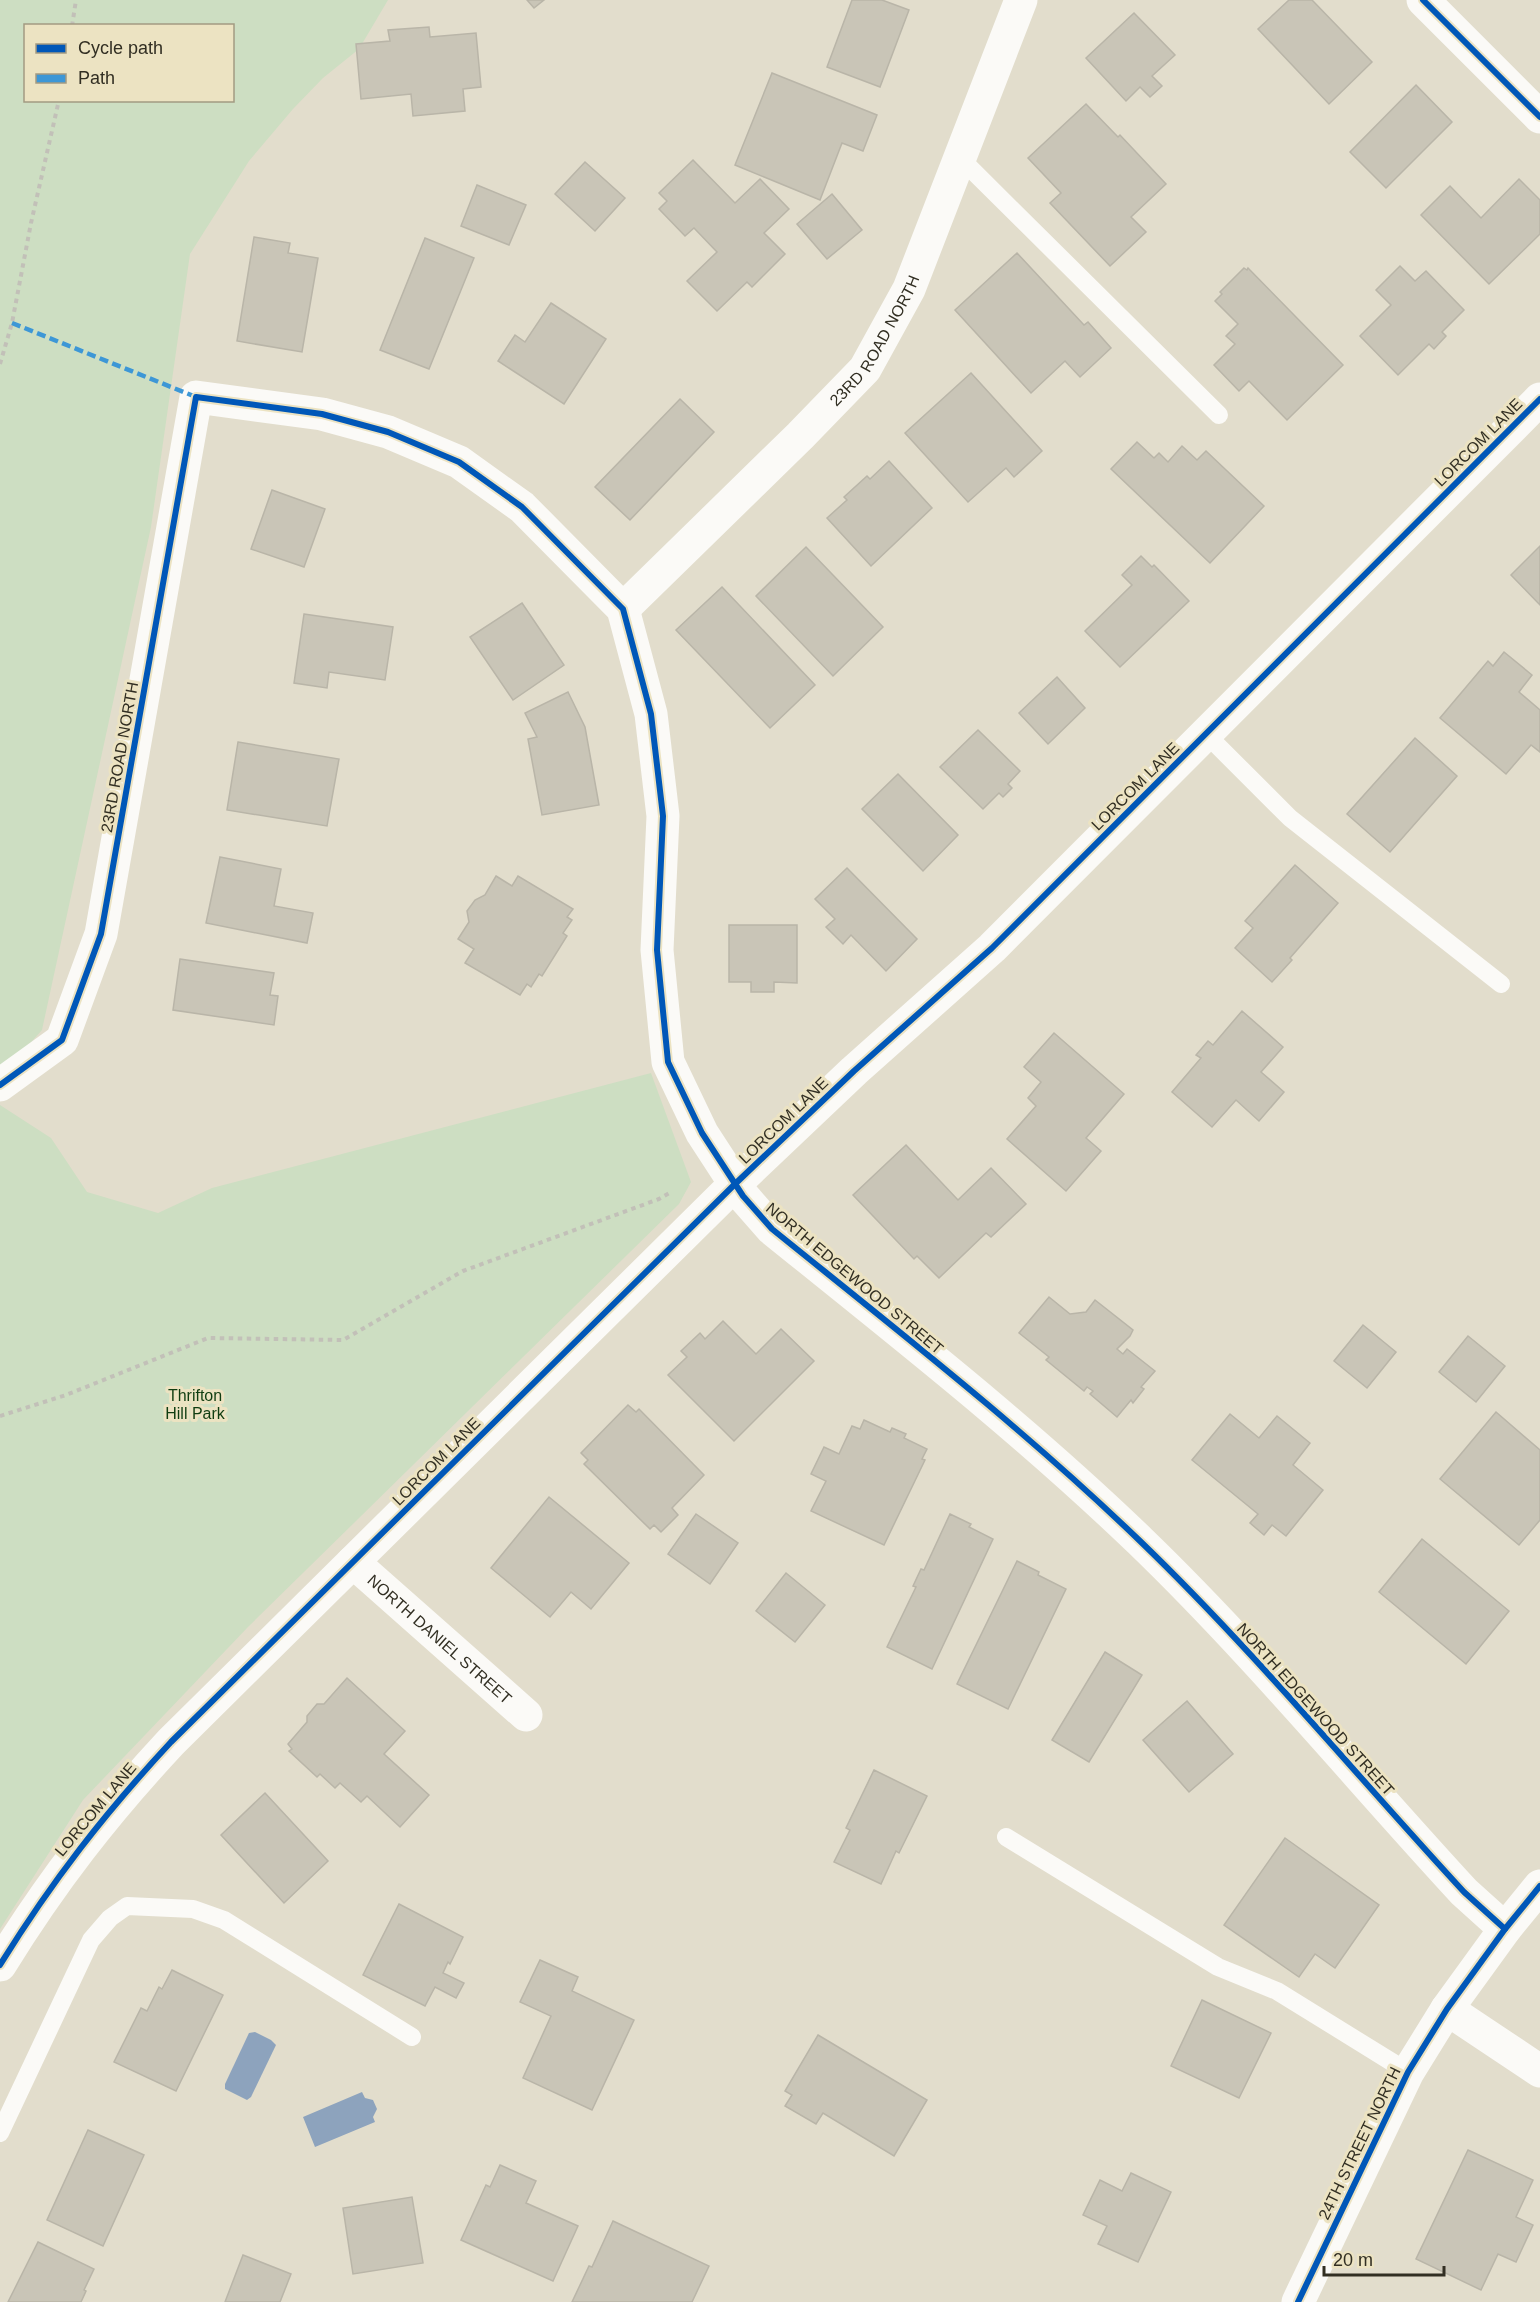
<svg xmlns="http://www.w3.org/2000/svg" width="1540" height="2302" viewBox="0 0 1540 2302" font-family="Arial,sans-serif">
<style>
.green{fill:#cddec2;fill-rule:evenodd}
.water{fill:#8da3bd}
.building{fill:#c9c5b7;stroke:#b9b5a8;stroke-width:1.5}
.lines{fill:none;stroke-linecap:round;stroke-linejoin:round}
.path{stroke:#c2c0b8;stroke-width:4;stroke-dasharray:4.5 4.5;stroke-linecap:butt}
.lane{stroke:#fbfaf7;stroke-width:18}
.street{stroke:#fbfaf7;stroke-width:33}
.secondary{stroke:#fbfaf7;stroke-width:33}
.quiet{stroke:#3d97d6;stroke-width:4.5;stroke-dasharray:9 4.5;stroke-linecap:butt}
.cycleway-casing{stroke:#ece3c2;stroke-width:10}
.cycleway{stroke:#0057b8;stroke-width:6}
.labels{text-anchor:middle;stroke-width:6;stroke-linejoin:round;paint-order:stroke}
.street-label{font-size:16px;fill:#322f23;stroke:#ece3c2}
.park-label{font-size:16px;fill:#0f3d11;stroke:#ece3c2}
</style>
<rect width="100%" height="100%" fill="#e2ddcc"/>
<!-- green -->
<g class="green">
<path d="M0,0H388L359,49L323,78L293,109L249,161L190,254L151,527L42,1030L0,1077ZM26,26H232V100H26Z"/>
<polygon points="651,1073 691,1182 679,1204 248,1627 83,1800 0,1929 0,1105 51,1138 87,1192 158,1213 212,1188"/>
</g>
<!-- water -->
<g class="water">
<polygon points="255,2032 271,2040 276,2045 251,2097 247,2100 225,2089 225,2084 249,2033"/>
<polygon points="362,2092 365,2098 373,2100 377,2109 373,2117 375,2122 315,2147 303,2117"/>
</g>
<!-- building -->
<g class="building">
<polygon points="527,0 544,0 534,8"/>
<polygon points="852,0 882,0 909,10 880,87 827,67"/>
<polygon points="1289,0 1312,0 1372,62 1329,104 1258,29"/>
<polygon points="1134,13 1175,55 1152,76 1162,86 1150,97 1140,87 1126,101 1086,58"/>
<polygon points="429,27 430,37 476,33 481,87 463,89 465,111 413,116 411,94 361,99 356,44 390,41 388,30"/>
<polygon points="772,73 877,115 863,151 842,143 820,200 735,165"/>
<polygon points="1416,85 1452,122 1386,188 1350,152"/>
<polygon points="1086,104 1118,137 1120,135 1166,184 1131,217 1146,232 1110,266 1050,203 1061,193 1028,158"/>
<polygon points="693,160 735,203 760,179 789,209 764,233 785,254 752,287 747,282 717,311 687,281 717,252 694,228 685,236 659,209 667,201 659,193"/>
<polygon points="585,162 625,198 595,231 555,194"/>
<polygon points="1519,179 1540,200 1540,234 1489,284 1421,215 1450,186 1481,218"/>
<polygon points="477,185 526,205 509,245 461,226"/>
<polygon points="832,194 862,230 827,259 797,224"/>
<polygon points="254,237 290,243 288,253 318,258 302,352 237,341"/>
<polygon points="425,238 474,258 429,369 380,350"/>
<polygon points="1017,253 1084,325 1088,322 1111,348 1080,377 1065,361 1031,393 955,310"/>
<polygon points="1400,266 1415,281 1426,271 1464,310 1442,332 1446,336 1434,349 1429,344 1398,375 1360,336 1391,305 1376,290"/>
<polygon points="1244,268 1247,270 1248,268 1343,365 1287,420 1249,381 1239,391 1214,365 1235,344 1226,336 1238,324 1215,301 1222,294 1220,292"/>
<polygon points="551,303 606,339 564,404 498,361 515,335 525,342"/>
<polygon points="971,373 1042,451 1014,477 1006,468 968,502 905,433"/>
<polygon points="680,399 714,432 630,520 595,487"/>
<polygon points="1137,442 1154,458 1159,453 1168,462 1182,446 1197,460 1206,451 1264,506 1210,563 1111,469"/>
<polygon points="889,461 932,508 871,566 827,518 847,500 844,497 867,476 870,479"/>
<polygon points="272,490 325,509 304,567 251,549"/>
<polygon points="1540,546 1540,605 1511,575"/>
<polygon points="806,547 883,627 833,676 756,596"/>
<polygon points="1141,556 1152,567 1154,565 1189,601 1120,667 1085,631 1132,585 1122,575"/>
<polygon points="722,587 815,685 770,728 676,630"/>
<polygon points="522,603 564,665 513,700 470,637"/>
<polygon points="304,614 393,627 385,680 329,672 327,688 294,683"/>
<polygon points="1504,652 1532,675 1519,692 1540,710 1540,752 1531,745 1506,774 1440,718 1488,661 1493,666"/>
<polygon points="1057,677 1085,708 1048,744 1019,713"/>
<polygon points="568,692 585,727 599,805 542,815 528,739 537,737 525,713"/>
<polygon points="978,730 1020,771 1008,784 1012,788 1003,797 999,793 983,809 940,767"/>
<polygon points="1415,738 1457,776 1390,852 1347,814"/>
<polygon points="238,742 339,759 327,826 227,810"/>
<polygon points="898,774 958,835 923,871 862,809"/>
<polygon points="220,857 281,869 274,906 313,913 307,943 206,923"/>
<polygon points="1295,865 1338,903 1290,958 1292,960 1272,982 1235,948 1253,928 1245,921"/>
<polygon points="847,868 917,939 886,971 851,935 843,944 826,927 835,919 815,899"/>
<polygon points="496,876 512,886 518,876 573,909 567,917 572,920 563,933 567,936 542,976 539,974 531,987 527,984 520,995 465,963 474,949 458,939 469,922 467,911 475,900 485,895"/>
<polygon points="729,925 797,925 797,983 774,982 774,992 751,992 751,982 729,982"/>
<polygon points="180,959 274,973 270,995 278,996 274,1025 173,1010"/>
<polygon points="1242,1011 1283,1047 1261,1072 1284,1092 1259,1121 1236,1100 1212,1127 1172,1092 1201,1058 1196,1055 1208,1041 1213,1045"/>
<polygon points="1054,1033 1124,1094 1086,1138 1101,1151 1066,1191 1007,1139 1036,1106 1028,1098 1041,1082 1024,1067"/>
<polygon points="906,1145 958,1200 991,1168 1026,1204 991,1237 986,1233 939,1278 917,1256 914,1259 853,1195"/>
<polygon points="1049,1297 1070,1314 1086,1312 1095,1300 1133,1330 1130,1336 1117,1349 1123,1354 1127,1349 1155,1371 1141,1387 1144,1389 1133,1403 1131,1400 1117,1417 1090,1394 1093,1391 1087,1387 1084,1391 1046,1360 1049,1357 1019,1333"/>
<polygon points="723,1321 756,1354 781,1329 814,1361 734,1441 668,1375 687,1357 681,1351 700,1333 705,1339"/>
<polygon points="1363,1325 1396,1352 1367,1388 1334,1361"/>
<polygon points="1468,1336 1505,1366 1476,1402 1439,1372"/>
<polygon points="628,1405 636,1412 639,1409 704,1475 672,1508 678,1515 661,1532 654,1525 650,1529 584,1464 588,1460 581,1453"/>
<polygon points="1496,1412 1540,1450 1540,1520 1519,1545 1440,1479"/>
<polygon points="1230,1414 1259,1438 1277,1416 1310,1443 1293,1465 1323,1490 1286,1536 1272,1525 1264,1535 1250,1523 1258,1514 1192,1460"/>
<polygon points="864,1420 890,1432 892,1428 906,1434 904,1438 927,1449 922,1459 925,1460 884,1545 811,1511 826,1481 811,1474 824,1447 839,1454 852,1426 860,1429"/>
<polygon points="549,1497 629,1563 591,1609 571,1592 550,1617 491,1568"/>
<polygon points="696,1514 738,1543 710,1584 668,1554"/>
<polygon points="950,1514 971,1524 969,1527 993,1539 932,1669 887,1647 916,1587 913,1586 921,1569 924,1570"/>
<polygon points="1422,1539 1509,1611 1466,1664 1379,1592"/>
<polygon points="1017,1561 1039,1572 1038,1575 1066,1589 1008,1709 957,1684"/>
<polygon points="786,1573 825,1605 795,1642 756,1611"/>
<polygon points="1105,1652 1142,1675 1089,1762 1052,1740"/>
<polygon points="347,1678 405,1731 384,1754 429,1795 400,1827 367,1796 361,1802 340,1783 335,1788 320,1774 317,1777 289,1751 292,1749 288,1744 307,1722 307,1716 317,1704 324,1704"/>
<polygon points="1187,1701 1233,1754 1189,1792 1143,1740"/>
<polygon points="874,1770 927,1796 899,1853 896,1851 881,1884 834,1862 850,1830 846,1828"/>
<polygon points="265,1793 328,1861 284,1903 221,1835"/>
<polygon points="1285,1838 1379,1905 1335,1968 1315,1954 1299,1977 1224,1925"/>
<polygon points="399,1904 463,1937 450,1964 448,1962 443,1973 464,1983 456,1998 435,1987 425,2006 363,1975"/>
<polygon points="540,1960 578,1977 572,1991 634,2020 592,2110 523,2078 551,2016 520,2002"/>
<polygon points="172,1970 223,1995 176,2091 114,2062 141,2008 147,2011 159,1987 162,1989"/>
<polygon points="1202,2000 1271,2033 1239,2098 1171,2066"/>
<polygon points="818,2035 927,2100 894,2156 823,2113 816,2124 785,2106 792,2095 785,2091"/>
<polygon points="88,2130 144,2155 103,2246 47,2220"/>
<polygon points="1468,2150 1533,2180 1516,2217 1533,2225 1516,2262 1498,2254 1481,2290 1416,2259"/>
<polygon points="500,2165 536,2181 526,2203 578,2226 553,2281 461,2240 486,2185 490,2187"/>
<polygon points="1131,2173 1171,2192 1138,2262 1098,2244 1107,2226 1083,2215 1100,2180 1122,2191"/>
<polygon points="412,2197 423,2263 353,2274 343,2208"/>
<polygon points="613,2221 709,2266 692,2302 572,2302 589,2266 592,2267"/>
<polygon points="38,2242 94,2269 84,2290 86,2291 81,2302 8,2302"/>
<polygon points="243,2255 291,2274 280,2302 225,2302"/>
</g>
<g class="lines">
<!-- path -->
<g class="path">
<polyline points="72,26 76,0"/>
<polyline points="0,364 12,323 31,223 59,100"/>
<polyline points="0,1416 66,1395 208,1338 343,1340 463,1271 659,1199 671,1192"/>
</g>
<!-- lane -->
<g class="lane">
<polyline points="961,159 1219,415"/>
<polyline points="1206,734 1290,818 1501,984"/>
<polyline points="1006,1837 1218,1967 1277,1991 1408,2072"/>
<polyline points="0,2133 91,1940 110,1918 127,1906 193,1909 224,1920 412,2037"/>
</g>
<!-- street -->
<g class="street">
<polyline points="1423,0 1540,117"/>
<path id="s1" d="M623,609L800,436L865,369L909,289L1021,0"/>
<path d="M0,1085L62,1040L101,934L196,397L322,414L388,432L459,462L522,507L623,609L651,714L663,816L657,950L668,1062L702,1133L743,1196L772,1229C897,1330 1024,1429 1140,1541C1254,1651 1356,1775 1464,1892L1505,1929"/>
<path id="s2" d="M353,1562L526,1715"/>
<polyline points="1447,2009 1540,2071"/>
<polyline points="1298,2302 1408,2072 1447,2009 1505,1929 1540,1886"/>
</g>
<!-- secondary -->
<path class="secondary" d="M0,1965C52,1881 104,1814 171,1742L735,1184L854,1071L992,948L1540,399"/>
<!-- quiet -->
<polyline class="quiet" points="12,323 196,397"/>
<defs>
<g id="cycleway">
<polyline points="1423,0 1540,117"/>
<path d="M0,1085L62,1040L101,934L196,397L322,414L388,432L459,462L522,507L623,609L651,714L663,816L657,950L668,1062L702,1133L743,1196L772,1229C897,1330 1024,1429 1140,1541C1254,1651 1356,1775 1464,1892L1505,1929"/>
<path d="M0,1965C52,1881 104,1814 171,1742L735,1184L854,1071L992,948L1540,399"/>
<polyline points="1298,2302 1408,2072 1447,2009 1505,1929 1540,1886"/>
</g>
</defs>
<!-- cycleway casing -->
<use href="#cycleway" class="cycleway-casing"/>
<!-- cycleway -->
<use href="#cycleway" class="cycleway"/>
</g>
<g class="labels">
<!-- street labels -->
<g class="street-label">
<text dy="6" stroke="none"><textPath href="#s1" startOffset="370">23RD ROAD NORTH</textPath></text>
<text transform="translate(1478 442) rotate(-45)" y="6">LORCOM LANE</text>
<text transform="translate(119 757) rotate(-80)" y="6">23RD ROAD NORTH</text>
<text transform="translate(1135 786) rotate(-45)" y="6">LORCOM LANE</text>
<text transform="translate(783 1120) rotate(-44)" y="6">LORCOM LANE</text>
<text transform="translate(855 1278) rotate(40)" y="6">NORTH EDGEWOOD STREET</text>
<text transform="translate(436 1461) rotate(-45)" y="6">LORCOM LANE</text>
<text dy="6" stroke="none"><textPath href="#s2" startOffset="116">NORTH DANIEL STREET</textPath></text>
<text transform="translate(1316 1709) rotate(48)" y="6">NORTH EDGEWOOD STREET</text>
<text transform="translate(95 1809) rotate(-50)" y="6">LORCOM LANE</text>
<text transform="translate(1359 2143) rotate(-64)" y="6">24TH STREET NORTH</text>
</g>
<!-- park labels -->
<g class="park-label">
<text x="195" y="1401">Thrifton<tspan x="195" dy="18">Hill Park</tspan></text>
</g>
</g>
<!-- legend -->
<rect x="24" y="24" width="210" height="78" fill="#ece3c2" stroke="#a29b82" stroke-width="1.5"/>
<rect x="36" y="44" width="30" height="9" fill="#0057b8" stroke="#a29b82" stroke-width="1.5"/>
<text x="78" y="54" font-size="18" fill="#322f23">Cycle path</text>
<rect x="36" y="74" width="30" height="9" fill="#3d97d6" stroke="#a29b82" stroke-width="1.5"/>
<text x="78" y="84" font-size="18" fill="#322f23">Path</text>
<!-- scale -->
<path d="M1324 2266v9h120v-9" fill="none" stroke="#322f23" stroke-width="3"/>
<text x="1333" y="2266" font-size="18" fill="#322f23" stroke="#ece3c2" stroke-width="4.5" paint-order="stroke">20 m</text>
</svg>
